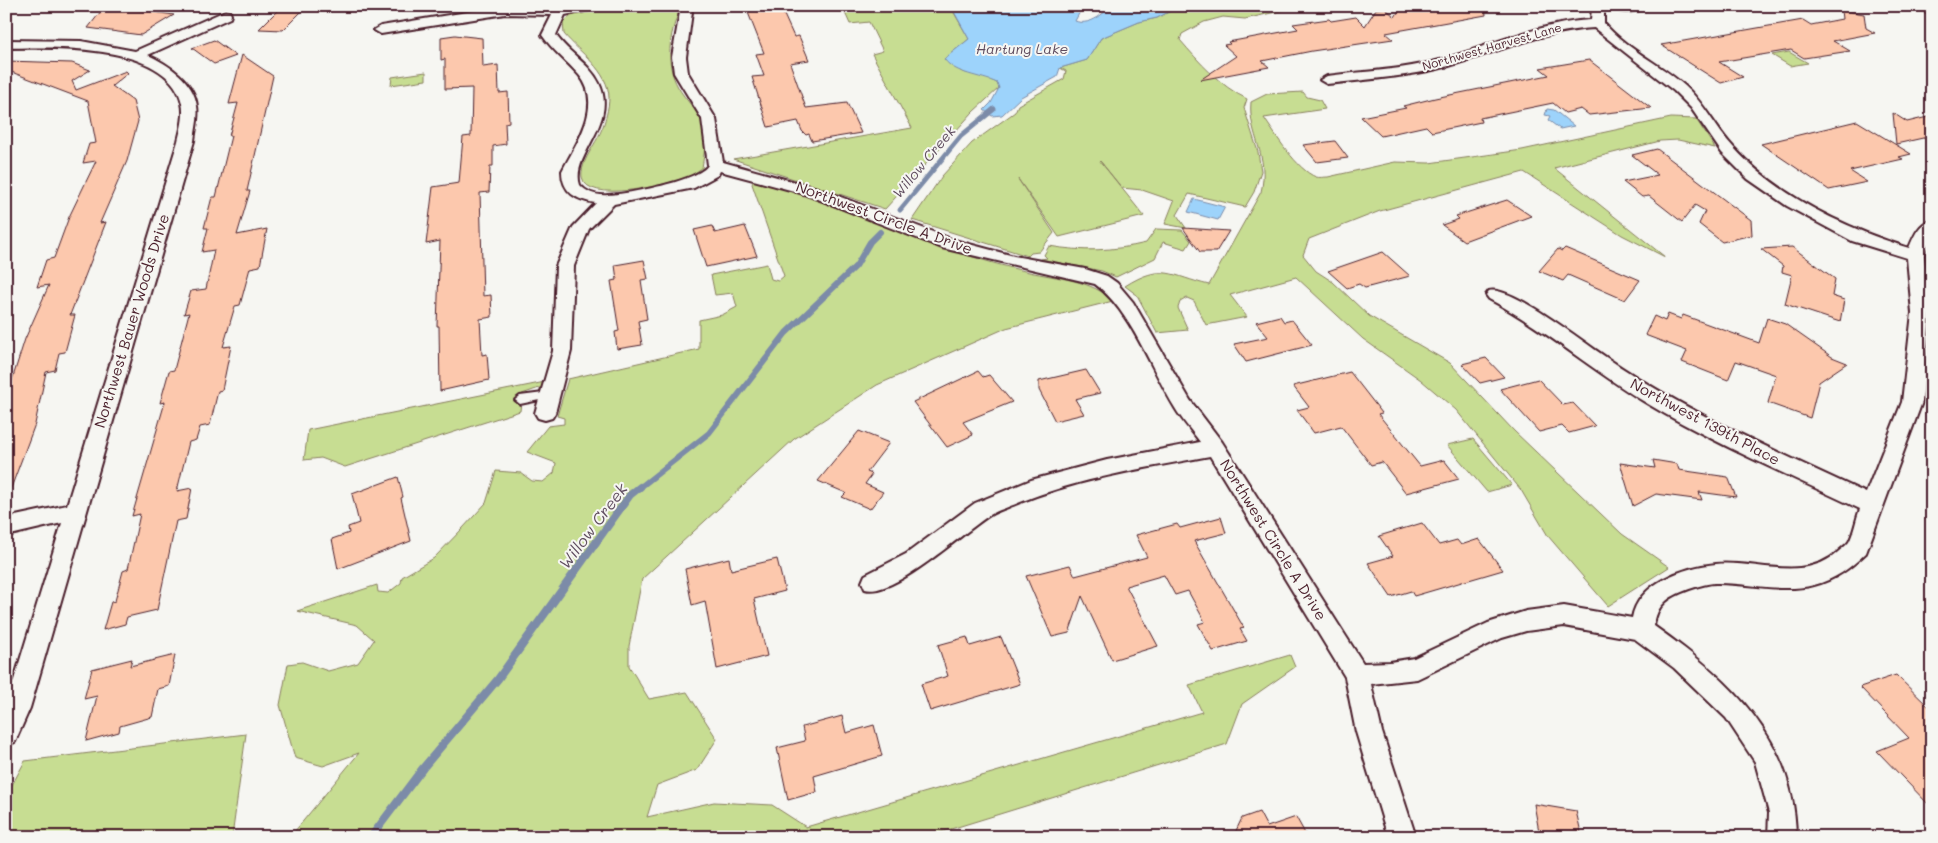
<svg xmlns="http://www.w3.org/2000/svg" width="1938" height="843" viewBox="0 0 1938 843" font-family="Mali,sans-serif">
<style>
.green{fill:#c7dd92;stroke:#887e5e}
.water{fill:#9dd3fb;stroke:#7c8ba8}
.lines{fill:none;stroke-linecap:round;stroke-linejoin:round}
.stream-far2{stroke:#7c8ba8;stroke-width:5}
.stream-far1{stroke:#7c8ba8;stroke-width:6}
.stream{stroke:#7c8ba8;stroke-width:8}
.building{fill:#fcc8ad;stroke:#4a1f2b}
.lane-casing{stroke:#4a1f2b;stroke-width:4}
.street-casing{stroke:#4a1f2b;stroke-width:4}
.secondary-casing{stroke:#4a1f2b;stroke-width:3}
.lane{fill:#f6f6f2;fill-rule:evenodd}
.street{fill:#f6f6f2;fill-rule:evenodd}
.secondary{fill:#f6f6f2;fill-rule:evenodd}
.labels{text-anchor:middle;stroke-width:4;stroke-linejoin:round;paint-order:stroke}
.far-street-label{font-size:12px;fill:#4a1f2b;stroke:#f6f6f2}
.far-water-label{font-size:14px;font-style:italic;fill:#5f4c5f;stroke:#f6f6f2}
.street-label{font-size:15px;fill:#4a1f2b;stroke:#f6f6f2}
.water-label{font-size:16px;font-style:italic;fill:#5f4c5f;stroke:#f6f6f2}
</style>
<rect width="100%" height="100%" fill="#f6f6f2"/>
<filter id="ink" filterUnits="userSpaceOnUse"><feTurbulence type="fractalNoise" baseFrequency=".02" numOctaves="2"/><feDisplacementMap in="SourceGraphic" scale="10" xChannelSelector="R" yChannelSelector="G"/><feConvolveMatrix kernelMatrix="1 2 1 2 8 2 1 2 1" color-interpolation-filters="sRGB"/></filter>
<g filter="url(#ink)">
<!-- green -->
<g class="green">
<path d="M611,6H674L679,12C669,35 665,64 678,87C685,100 699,111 703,126C707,139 704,155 702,168C696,172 691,176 685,178C667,184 587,205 582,177C580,162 596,144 601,131C605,123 609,107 609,98C609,71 579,52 564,34L563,22L571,16Z"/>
<polygon points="842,6 955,6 953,11 969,39 944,59 962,72 983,76 997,83 999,88 973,112 885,209 733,159 912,128 872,54 883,51 869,22 850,24"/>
<path d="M1180,6H1302L1245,19L1223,17L1204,22L1182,34L1180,40C1199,62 1220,86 1247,99L1244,108L1258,152L1261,171L1254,192L1245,207L1189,194L1177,215L1186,228L1165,224L1174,201L1142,190L1122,188L1100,161L1144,216L1059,237L1018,179L1054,233L1039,252L1031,253L1028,256L912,220L942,176L972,143L1015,112L1018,105L1064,79L1066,71L1060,68L1087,60L1101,38L1139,22L1157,18Z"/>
<polygon points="1789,52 1808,63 1790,66 1772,55"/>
<polygon points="426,72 426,80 391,85 392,77"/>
<path d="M1303,92L1307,97L1320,100L1325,109L1264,118C1275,134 1297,170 1316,177C1319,178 1324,177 1328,177L1395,162L1429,163L1522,150L1671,118L1696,119L1715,148L1678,140L1660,141L1554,168L1665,257L1622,235L1524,172L1380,211L1309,239L1303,255L1316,271L1333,282L1369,316L1450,363L1514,431L1622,534L1669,567L1608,606L1548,536L1521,490L1456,410L1421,380L1363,339L1296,277L1230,295L1247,317L1206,325L1194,301L1187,298L1180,302L1178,308L1188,330L1157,333L1137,295L1125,286C1163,262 1171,276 1209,285L1261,192C1270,155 1248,135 1251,102L1267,94Z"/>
<path d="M754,180C847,207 934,251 1029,272C1056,278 1093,280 1113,301L1006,328L877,385L794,439L642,579L629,646V666L649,699L687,692L717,739L697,770L657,785L647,817L714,802L772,805L806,827L1202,712L1189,685L1290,655L1295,667L1242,704L1227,744L925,837H290L359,753L323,766L295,758L280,705L288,664L302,662L328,671L358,663L374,640L357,625L297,611L377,585L378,592L388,593L401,583L402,577L434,558L463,528L486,503L496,471L521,473L532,481L543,482L554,473L556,463L527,452L548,426L564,424V418L557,416L568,379L699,349V320L722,315L737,307L733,293L715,295L711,275L767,264L771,279L778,281L784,276L752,184Z"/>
<path d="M1156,229L1182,230L1191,241L1186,249L1163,242L1155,258L1116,277L1102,271L1041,259L1047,258L1044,255L1049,246C1083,252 1113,251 1146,243Z"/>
<polygon points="545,382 545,386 522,394 520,411 345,467 321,458 304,460 308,430"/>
<polygon points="1473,439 1512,485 1487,492 1447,445"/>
<polygon points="246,734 232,837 6,837 6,796 25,761"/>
</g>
<!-- water -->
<g class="water">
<path d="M955,6H1083L1075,21C1088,26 1102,16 1110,6H1180L1157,18L1139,22L1101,38L1087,60L1060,68L1057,77L1021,97L1002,115L992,116L984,110L991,103L999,88L997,83C980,75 956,75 944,59L969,39L953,10Z"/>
<polygon points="1547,109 1554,110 1574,126 1560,129 1548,120 1550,116 1545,115"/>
<polygon points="1194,199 1225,207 1218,220 1188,212"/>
</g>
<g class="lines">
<!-- stream-far2 -->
<polyline class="stream-far2" points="900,210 961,136 994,109"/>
<!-- stream-far1 -->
<polyline class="stream-far1" points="638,489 709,433 786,333 856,266 870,242 880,232"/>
<!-- stream -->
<polyline class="stream" points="371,837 423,768 498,679 630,495 640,487"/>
</g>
<!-- building -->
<g class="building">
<polygon points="105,6 113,6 174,15 141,35 88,28"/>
<polygon points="754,6 780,6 794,37 799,36 809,60 790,63 806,108 847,103 861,133 812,141 809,134 806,135 802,131 798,121 768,127 752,77 764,76 756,54 764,53 747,10 755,9"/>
<polygon points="1402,6 1485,6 1486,15 1386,33 1393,39 1312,51 1262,61 1269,67 1200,80 1236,56 1224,45 1230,44 1228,42 1298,29 1293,24 1329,19 1331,21 1356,17 1365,26 1376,9 1385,8 1395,17"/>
<polygon points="281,7 305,8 283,30 259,29"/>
<polygon points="1841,10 1864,14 1866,28 1875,33 1833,41 1850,51 1804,58 1791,50 1719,62 1743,77 1721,83 1661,45 1803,20 1811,25 1842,19"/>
<polygon points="455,35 482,38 483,67 498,65 499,93 508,92 509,122 505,123 506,144 493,146 493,166 490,166 489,192 480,193 483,296 491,295 492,317 480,319 482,355 487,354 489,380 440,391 439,326 437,326 440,241 426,244 433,187 459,183 463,137 471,136 472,88 445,89 445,59 441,60 441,37"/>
<polygon points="214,40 236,56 214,64 192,48"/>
<polygon points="242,55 273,76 247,191 250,191 237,235 267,229 260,266 250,268 240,305 235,306 223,347 231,346 222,390 218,391 210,425 200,427 196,440 189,442 177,491 192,488 186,519 176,521 157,610 127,617 125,624 103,630 111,602 115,601 123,571 128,569 140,514 132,516 165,402 160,403 169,371 174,370 189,313 184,314 191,291 206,289 214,250 202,252 208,228 204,228 212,197 216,197 231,136 229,136 238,103 229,104"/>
<polygon points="1589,60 1651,108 1589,115 1581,109 1565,113 1553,103 1480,118 1481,122 1432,132 1426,126 1381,136 1361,117 1406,108 1403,106 1435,98 1549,75 1540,68"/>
<polygon points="6,61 72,63 90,70 72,81 76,90 126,71 128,73 112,86 133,101 138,121 127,161 100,223 106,222 70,315 75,315 65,352 59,353 55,370 46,372 35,424 8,496 6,399 25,339 49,285 37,287 46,260 54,258 69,217 96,161 83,163 89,144 96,143 88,101 6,70"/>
<polygon points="1893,113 1907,122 1932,116 1932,136 1896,144"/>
<polygon points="1857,121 1911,154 1899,157 1903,159 1850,171 1867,182 1829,190 1761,144"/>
<polygon points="1335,141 1348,158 1317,162 1303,145"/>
<polygon points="1657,149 1751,220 1752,235 1722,242 1699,224 1705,211 1695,205 1682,222 1649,196 1642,197 1623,182 1658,175 1632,155"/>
<polygon points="1507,200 1531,216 1464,241 1442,225 1459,219 1456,216"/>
<polygon points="712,226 715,233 745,226 757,256 706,267 694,230"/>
<polygon points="1183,228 1229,231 1216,252 1200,252"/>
<polygon points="1792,247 1835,279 1832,296 1844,300 1840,322 1785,304 1792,275 1782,272 1783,266 1761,249"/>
<polygon points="1565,248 1640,280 1625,300 1568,275 1563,281 1539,271 1558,249 1562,251"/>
<polygon points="1383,252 1410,276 1365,288 1359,284 1347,288 1328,271"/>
<polygon points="644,260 648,279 641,280 647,319 638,321 642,345 617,349 615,332 619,331 611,281 617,280 615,265"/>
<polygon points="1668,314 1681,319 1683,315 1759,343 1767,318 1785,324 1832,357 1847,363 1819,382 1810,418 1768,403 1776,375 1736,361 1728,380 1682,362 1687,351 1645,335 1654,316 1665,321"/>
<polygon points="1280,316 1284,322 1292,320 1312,345 1246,362 1234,344 1268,337 1256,322"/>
<polygon points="1486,358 1504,377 1480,383 1462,364"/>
<polygon points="1086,370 1100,393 1075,399 1084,414 1055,421 1039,390 1039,381"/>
<polygon points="978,371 983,377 989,375 1012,402 963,422 973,435 947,447 913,402"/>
<polygon points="1350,372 1382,413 1378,414 1420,466 1444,460 1459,479 1406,493 1382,462 1371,465 1341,426 1314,433 1297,410 1309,407 1293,386"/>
<polygon points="1538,379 1563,405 1573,403 1595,426 1569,433 1562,426 1539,432 1500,389"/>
<polygon points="859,431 889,443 867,472 872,474 865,484 883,492 870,509 842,497 846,493 818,481"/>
<polygon points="1653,460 1677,464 1679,470 1728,477 1736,497 1699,492 1702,500 1656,494 1633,506 1620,463 1655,468"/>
<polygon points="398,477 403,497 401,498 411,541 338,569 332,539 349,533 348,527 359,523 352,494"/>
<polygon points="1221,517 1226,533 1194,541 1244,628 1240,629 1247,641 1213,651 1198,624 1205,622 1188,591 1175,595 1164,575 1126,586 1158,646 1112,660 1082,596 1069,633 1052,637 1026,576 1070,565 1075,576 1147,557 1136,535 1177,524 1180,528"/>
<polygon points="1422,523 1439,545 1457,540 1461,545 1479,539 1503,570 1414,596 1411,591 1391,597 1368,563 1393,556 1379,536"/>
<polygon points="729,558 731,570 777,559 785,591 754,599 767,656 717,669 705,601 692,605 685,569"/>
<polygon points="967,637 970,646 1001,637 1020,684 930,711 921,684 948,676 938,645"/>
<polygon points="175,655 169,686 158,689 152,717 120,726 119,732 86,741 97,696 84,699 92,669 132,659 130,666"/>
<polygon points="1896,675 1932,710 1932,808 1877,751 1909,738 1860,687"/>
<polygon points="842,716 846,733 874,725 882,756 814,776 817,792 788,800 777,748 805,741 802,727"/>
<polygon points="1534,804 1576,811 1582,837 1540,837"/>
<polygon points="1259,812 1267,827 1296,817 1307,837 1233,837 1242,818"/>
</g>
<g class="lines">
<defs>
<polygon id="lane" points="551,392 554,393 556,395 554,397 520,404 515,400 520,396"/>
<g id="street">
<path d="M504,6L560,8L596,6L595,9L565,15L556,35C568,53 590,64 599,83C619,123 570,156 580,185C587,193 598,196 608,195C628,194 699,181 708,165L702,119L674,73L672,57L680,12L677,6H690L692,12L686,57L688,73L716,119L723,162L817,188L954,240L1014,256L1085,269L1107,276L1117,283L1133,302L1190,400L1222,442L1363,663L1390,662L1414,658L1488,623L1526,611L1564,606L1632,618C1638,583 1684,567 1716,564C1755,560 1804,583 1838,552C1841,549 1846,546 1849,542C1854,533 1856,519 1860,509C1789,475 1715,444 1648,404C1593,371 1545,329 1489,299L1486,295L1489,291C1509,285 1577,337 1597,351C1680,410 1774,450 1866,493L1902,402L1912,313L1907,258L1852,241L1787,206L1748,179L1722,153L1691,108L1674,91L1594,28C1542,31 1498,52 1449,66C1409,77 1368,79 1327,84L1320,80L1327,76C1365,71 1403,70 1440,60C1490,46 1538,23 1591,20L1592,6H1648L1647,9L1626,12L1604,9V23C1626,49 1659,63 1685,86C1705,104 1715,128 1734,148C1780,198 1846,228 1909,248C1914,236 1919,223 1932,220V235L1924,255L1930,313L1922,402L1866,553C1851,567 1835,580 1814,585C1783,593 1750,583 1718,583C1706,582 1673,593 1665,602C1658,608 1655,617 1654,626C1728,678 1795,738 1796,837H1768L1769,813L1755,762L1726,718L1674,668L1635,639L1564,626L1526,631L1502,638L1417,679L1371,684L1382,732L1416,837H1388L1356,732L1345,677L1210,456C1145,468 1079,478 1018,503C1009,507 998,510 990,515C964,531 893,598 865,589L862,582L865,575L906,554L975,503L1031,480L1107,460L1200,442C1192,431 1182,420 1175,408C1152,371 1130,309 1095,284L942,248L805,194L720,171L718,175L694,188L614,204L589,229L574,266L571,351L555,413L552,418L545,420L538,418L535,413L553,351L556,266L573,227L596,203C577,200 562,193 562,171C577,143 604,104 579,75C567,61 553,51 542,35L552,15L505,14L381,34L374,30L381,26Z"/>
<path d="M225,11L230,12L231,15L230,18L148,55C168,64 194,81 197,106C199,118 195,130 194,141L30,708L15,742L6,746V706L62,523L6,536V518L67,505L178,141C181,129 185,115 182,103C169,43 52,47 6,48V40L81,41L135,51Z"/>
</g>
<polygon id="secondary" points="1918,6 1932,6 1932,14 1926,13"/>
</defs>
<!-- lane casing -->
<use href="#lane" class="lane-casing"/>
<!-- street casing -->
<use href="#street" class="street-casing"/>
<!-- secondary casing -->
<use href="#secondary" class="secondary-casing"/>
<!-- lane -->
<use href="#lane" class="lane"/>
<!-- street -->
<use href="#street" class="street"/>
<!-- secondary -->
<use href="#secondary" class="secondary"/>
</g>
</g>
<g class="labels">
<!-- far-street labels -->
<g class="far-street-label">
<text transform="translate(1492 47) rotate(-16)" y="4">Northwest Harvest Lane</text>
</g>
<!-- far-water labels -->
<g class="far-water-label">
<text x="1022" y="54">Hartung Lake</text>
<text transform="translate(924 162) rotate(-50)" y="5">Willow Creek</text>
</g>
<!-- street labels -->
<g class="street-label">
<text transform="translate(884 218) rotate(20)" y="5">Northwest Circle A Drive</text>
<text transform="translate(132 321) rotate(-73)" y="5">Northwest Bauer Woods Drive</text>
<text transform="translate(1705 422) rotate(28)" y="5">Northwest 139th Place</text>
<text transform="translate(1273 540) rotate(58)" y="5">Northwest Circle A Drive</text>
</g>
<!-- water labels -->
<g class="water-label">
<text transform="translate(593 526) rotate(-53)" y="6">Willow Creek</text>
</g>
</g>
<!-- margin -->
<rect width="1938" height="843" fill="none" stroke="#f6f6f2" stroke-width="25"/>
<rect x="12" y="12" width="1913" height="818" fill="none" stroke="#4a1f2b" stroke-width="2" filter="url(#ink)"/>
</svg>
